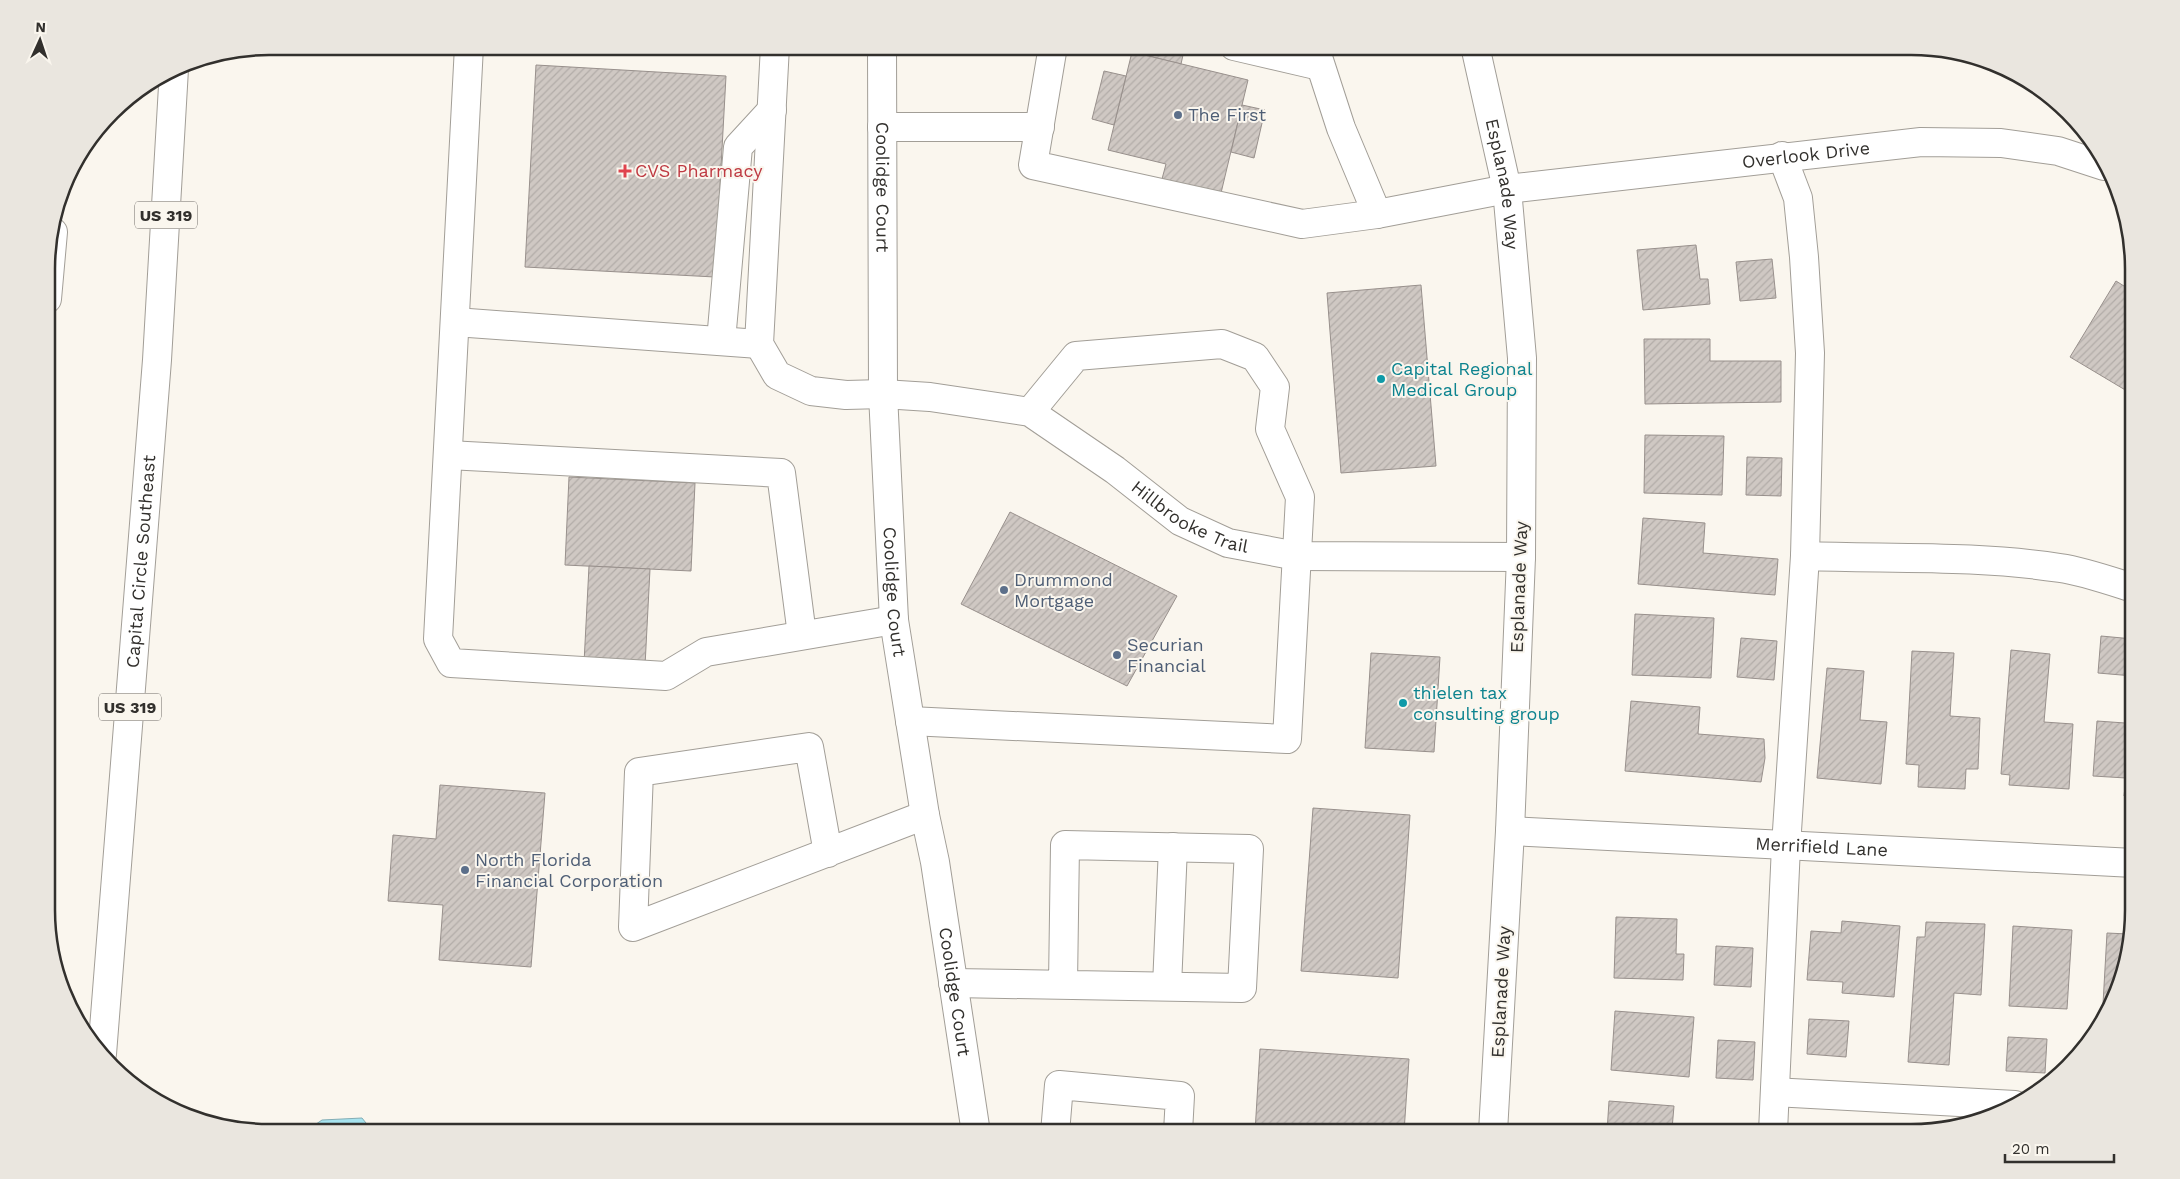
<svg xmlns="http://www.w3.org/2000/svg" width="2180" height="1179" viewBox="0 0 2180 1179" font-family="'Work Sans',sans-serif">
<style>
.water{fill:url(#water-ripples);stroke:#83adb5}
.building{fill:url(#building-hatch);stroke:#98908c}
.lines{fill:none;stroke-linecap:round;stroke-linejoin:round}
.minor-casing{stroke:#a29e97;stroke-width:30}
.major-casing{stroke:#a29e97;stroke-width:30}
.minor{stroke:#fff;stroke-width:28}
.major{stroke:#fff;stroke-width:28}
.service-dot{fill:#5c6f8a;stroke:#faf6ee;stroke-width:2}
.health-dot{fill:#e0444e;stroke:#faf6ee;stroke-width:2}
.culture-dot{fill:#0f9aa8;stroke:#faf6ee;stroke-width:2}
.labels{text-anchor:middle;stroke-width:4;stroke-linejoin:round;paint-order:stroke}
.shield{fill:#faf6ee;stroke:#6e6b67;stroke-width:1}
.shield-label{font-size:16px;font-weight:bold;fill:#32302d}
.service-label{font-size:18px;fill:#4e5e75;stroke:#faf6ee;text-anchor:start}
.street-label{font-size:18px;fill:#32302d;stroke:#faf6ee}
.health-label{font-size:18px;fill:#be3a42;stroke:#faf6ee;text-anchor:start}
.culture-label{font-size:18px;fill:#0d838f;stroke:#faf6ee;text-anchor:start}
.rim{fill:none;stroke:#32302d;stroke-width:2.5}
</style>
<defs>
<pattern id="water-ripples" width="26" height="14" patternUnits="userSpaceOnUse" patternTransform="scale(1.25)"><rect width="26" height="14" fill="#a6e3ef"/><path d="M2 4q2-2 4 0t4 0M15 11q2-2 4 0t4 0" fill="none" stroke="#8fc3cd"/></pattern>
<pattern id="building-hatch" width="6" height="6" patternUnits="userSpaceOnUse" patternTransform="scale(1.25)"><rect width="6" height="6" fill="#cfc8c3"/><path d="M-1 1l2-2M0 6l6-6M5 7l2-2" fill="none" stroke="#b2aca8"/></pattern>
</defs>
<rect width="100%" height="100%" fill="#faf6ee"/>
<!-- water -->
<polygon class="water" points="362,1118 374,1133 303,1133 322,1120"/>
<!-- building -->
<g class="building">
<polygon points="1133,46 1185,46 1181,64 1132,52"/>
<polygon points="1132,52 1248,80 1221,193 1162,179 1166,164 1108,150"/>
<polygon points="536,65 726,76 715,277 525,267"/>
<polygon points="1104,71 1126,76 1114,125 1092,119"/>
<polygon points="1242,105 1265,110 1254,158 1231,152"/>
<polygon points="1696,245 1700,279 1708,279 1710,304 1643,310 1637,250"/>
<polygon points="1772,259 1776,298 1740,301 1736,262"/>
<polygon points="2116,281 2132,291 2132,394 2070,357"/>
<polygon points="1421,285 1436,466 1341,473 1327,293"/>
<polygon points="1644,339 1710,339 1710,361 1781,361 1781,402 1645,404"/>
<polygon points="1645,435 1724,436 1722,495 1644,493"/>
<polygon points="1747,457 1782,458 1781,496 1746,495"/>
<polygon points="569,477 695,483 691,571 565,565"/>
<polygon points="1010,512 1177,596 1127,686 961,604"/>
<polygon points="1643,518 1705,523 1703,553 1778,559 1775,595 1638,584"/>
<polygon points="589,566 650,569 645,666 584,663"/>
<polygon points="1635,614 1714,618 1711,678 1632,675"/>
<polygon points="2101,636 2133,639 2133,676 2098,673"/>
<polygon points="1741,638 1777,641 1774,680 1737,677"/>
<polygon points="2011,650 2050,654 2044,722 2073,724 2069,789 2009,785 2010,775 2001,774"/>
<polygon points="1912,651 1954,653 1950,716 1980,718 1978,769 1966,769 1965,789 1918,787 1919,765 1906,764"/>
<polygon points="1371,653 1440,657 1434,752 1365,748"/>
<polygon points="1827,668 1864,671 1860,720 1887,722 1881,784 1817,778"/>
<polygon points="1631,701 1700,707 1698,734 1764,739 1765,758 1761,782 1625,771"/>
<polygon points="2126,708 2133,708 2133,796 2124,796 2126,778 2093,776 2097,721 2125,723"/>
<polygon points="440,785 545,793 531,967 439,960 443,905 388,901 393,835 436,839"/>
<polygon points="1313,808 1410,815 1398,978 1301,971"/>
<polygon points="1616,917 1677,919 1676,954 1684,954 1683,980 1614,978"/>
<polygon points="1842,921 1900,926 1894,997 1842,993 1843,982 1807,980 1811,931 1841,933"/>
<polygon points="1926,922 1985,924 1981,995 1954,993 1949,1065 1908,1062 1917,937 1925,937"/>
<polygon points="2013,926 2072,930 2067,1009 2009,1006"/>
<polygon points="2107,933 2128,934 2111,1009 2102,1022"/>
<polygon points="1716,946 1753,948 1751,987 1714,985"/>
<polygon points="1615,1011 1694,1017 1689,1077 1611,1070"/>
<polygon points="1809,1019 1849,1021 1846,1057 1807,1054"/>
<polygon points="2008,1037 2047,1039 2045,1073 2006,1071"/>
<polygon points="1718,1040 1755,1042 1753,1080 1716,1078"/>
<polygon points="1260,1049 1409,1059 1404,1132 1255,1132"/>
<polygon points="1609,1101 1674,1106 1672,1129 1714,1132 1607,1132"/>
</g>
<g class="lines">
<defs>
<g id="minor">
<polyline points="469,46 438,639 451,663 666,676 706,652 894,620"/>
<path id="s1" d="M775,46L759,344L777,375L811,391L846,395L883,394L930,397L1030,412L1115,470L1180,521L1228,543L1297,556L1521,557"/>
<path id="s2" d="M882,46L883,394L894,620L925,815L935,862L976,1133"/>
<path id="s3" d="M1053,46L1033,165L1302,224L1377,214L1507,189L1921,142L2001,143L2058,151L2104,166"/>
<polyline points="1234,46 1320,66"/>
<polyline points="1312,46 1317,54 1341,128 1377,214"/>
<path id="s4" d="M1475,46L1507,189L1522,358L1521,557L1510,831L1493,1132"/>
<polyline points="882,127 1040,127"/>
<polyline points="455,322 759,344"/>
<polyline points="721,341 738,147 772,110"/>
<polyline points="448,455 781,473 802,635"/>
<path d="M1805,556C1890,559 1976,555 2060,568C2082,571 2111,581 2133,588"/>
<polyline points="910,721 1287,739 1300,497 1270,429 1275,387 1255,357 1222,344 1076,356 1030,412"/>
<path id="s5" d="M1510,831L2134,863"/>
<polyline points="828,853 809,747 639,772 633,927 925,815"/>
<polyline points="953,983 1242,988 1249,849 1065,845 1063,984"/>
<polyline points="1167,986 1173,847"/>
<polyline points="1775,1092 2015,1105"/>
<polyline points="1773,1132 1786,846 1805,556 1810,353 1804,257 1798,198 1782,156"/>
<polyline points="1055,1133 1059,1085 1180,1096 1178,1132"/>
</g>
<g id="major">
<polyline points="47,299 53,232"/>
<path id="s6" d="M102,1054L157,360L174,69"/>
</g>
</defs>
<!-- minor casing -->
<use href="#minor" class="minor-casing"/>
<!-- major casing -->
<use href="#major" class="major-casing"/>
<!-- minor -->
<use href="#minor" class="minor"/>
<!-- major -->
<use href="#major" class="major"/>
</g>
<!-- markers -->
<g class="service-dot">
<circle cx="1178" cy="115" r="5"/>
<circle cx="1004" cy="590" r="5"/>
<circle cx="1117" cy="655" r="5"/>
<circle cx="465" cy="870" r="5"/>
</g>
<path class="health-dot" d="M622.5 163.5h5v5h5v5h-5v5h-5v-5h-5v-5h5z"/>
<g class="culture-dot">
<circle cx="1381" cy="379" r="5"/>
<circle cx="1403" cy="703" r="5"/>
</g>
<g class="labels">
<!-- shield labels -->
<g class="shield">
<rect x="135" y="201.5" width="62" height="27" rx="4"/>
<rect x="99" y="693.5" width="62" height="27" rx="4"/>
</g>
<g class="shield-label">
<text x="166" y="221">US 319</text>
<text x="130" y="713">US 319</text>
</g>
<!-- service labels -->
<g class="service-label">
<text x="1188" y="121">The First</text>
<text x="1014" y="586">Drummond<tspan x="1014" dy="21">Mortgage</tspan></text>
<text x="1127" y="651">Securian<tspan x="1127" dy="21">Financial</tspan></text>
<text x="475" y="866">North Florida<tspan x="475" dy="21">Financial Corporation</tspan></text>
</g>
<!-- street labels -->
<g class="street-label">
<text dy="6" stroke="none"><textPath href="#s3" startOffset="905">Overlook Drive</textPath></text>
<text dy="6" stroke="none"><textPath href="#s4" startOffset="141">Esplanade Way</textPath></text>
<text dy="6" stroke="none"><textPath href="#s2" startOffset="141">Coolidge Court</textPath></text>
<text dy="6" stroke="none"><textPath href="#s1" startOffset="785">Hillbrooke Trail</textPath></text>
<text dy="6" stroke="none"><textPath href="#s6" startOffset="494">Capital Circle Southeast</textPath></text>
<text transform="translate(1519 587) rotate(-88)" y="6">Esplanade Way</text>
<text dy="6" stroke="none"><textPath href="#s2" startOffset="546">Coolidge Court</textPath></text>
<text dy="6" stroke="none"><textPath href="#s5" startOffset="312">Merrifield Lane</textPath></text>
<text transform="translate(1501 992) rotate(-87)" y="6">Esplanade Way</text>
<text dy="6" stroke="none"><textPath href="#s2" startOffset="951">Coolidge Court</textPath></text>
</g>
<!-- health labels -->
<g class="health-label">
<text x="635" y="177">CVS Pharmacy</text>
</g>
<!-- culture labels -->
<g class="culture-label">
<text x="1391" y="375">Capital Regional<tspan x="1391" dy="21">Medical Group</tspan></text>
<text x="1413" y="699">thielen tax<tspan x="1413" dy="21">consulting group</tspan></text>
</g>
</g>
<!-- crop -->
<path d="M0 0H2180V1179H0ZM269 55H1911A214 214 0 0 1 2125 269V910A214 214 0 0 1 1911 1124H269A214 214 0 0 1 55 910V269A214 214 0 0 1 269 55Z" fill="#eae6df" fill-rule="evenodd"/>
<path class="rim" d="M269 55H1911A214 214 0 0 1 2125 269V910A214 214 0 0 1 1911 1124H269A214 214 0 0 1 55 910V269A214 214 0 0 1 269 55Z"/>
<!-- north arrow -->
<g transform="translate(40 40) rotate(3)" stroke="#faf6ee" stroke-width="4" paint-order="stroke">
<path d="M0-4L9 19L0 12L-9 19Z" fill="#32302d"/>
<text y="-8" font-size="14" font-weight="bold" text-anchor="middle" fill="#32302d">N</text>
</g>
<!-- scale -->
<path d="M2005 1154v8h109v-8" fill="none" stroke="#32302d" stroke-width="2.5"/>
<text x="2012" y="1154" font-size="15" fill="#32302d" stroke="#faf6ee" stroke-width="4" paint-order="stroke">20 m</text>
</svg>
